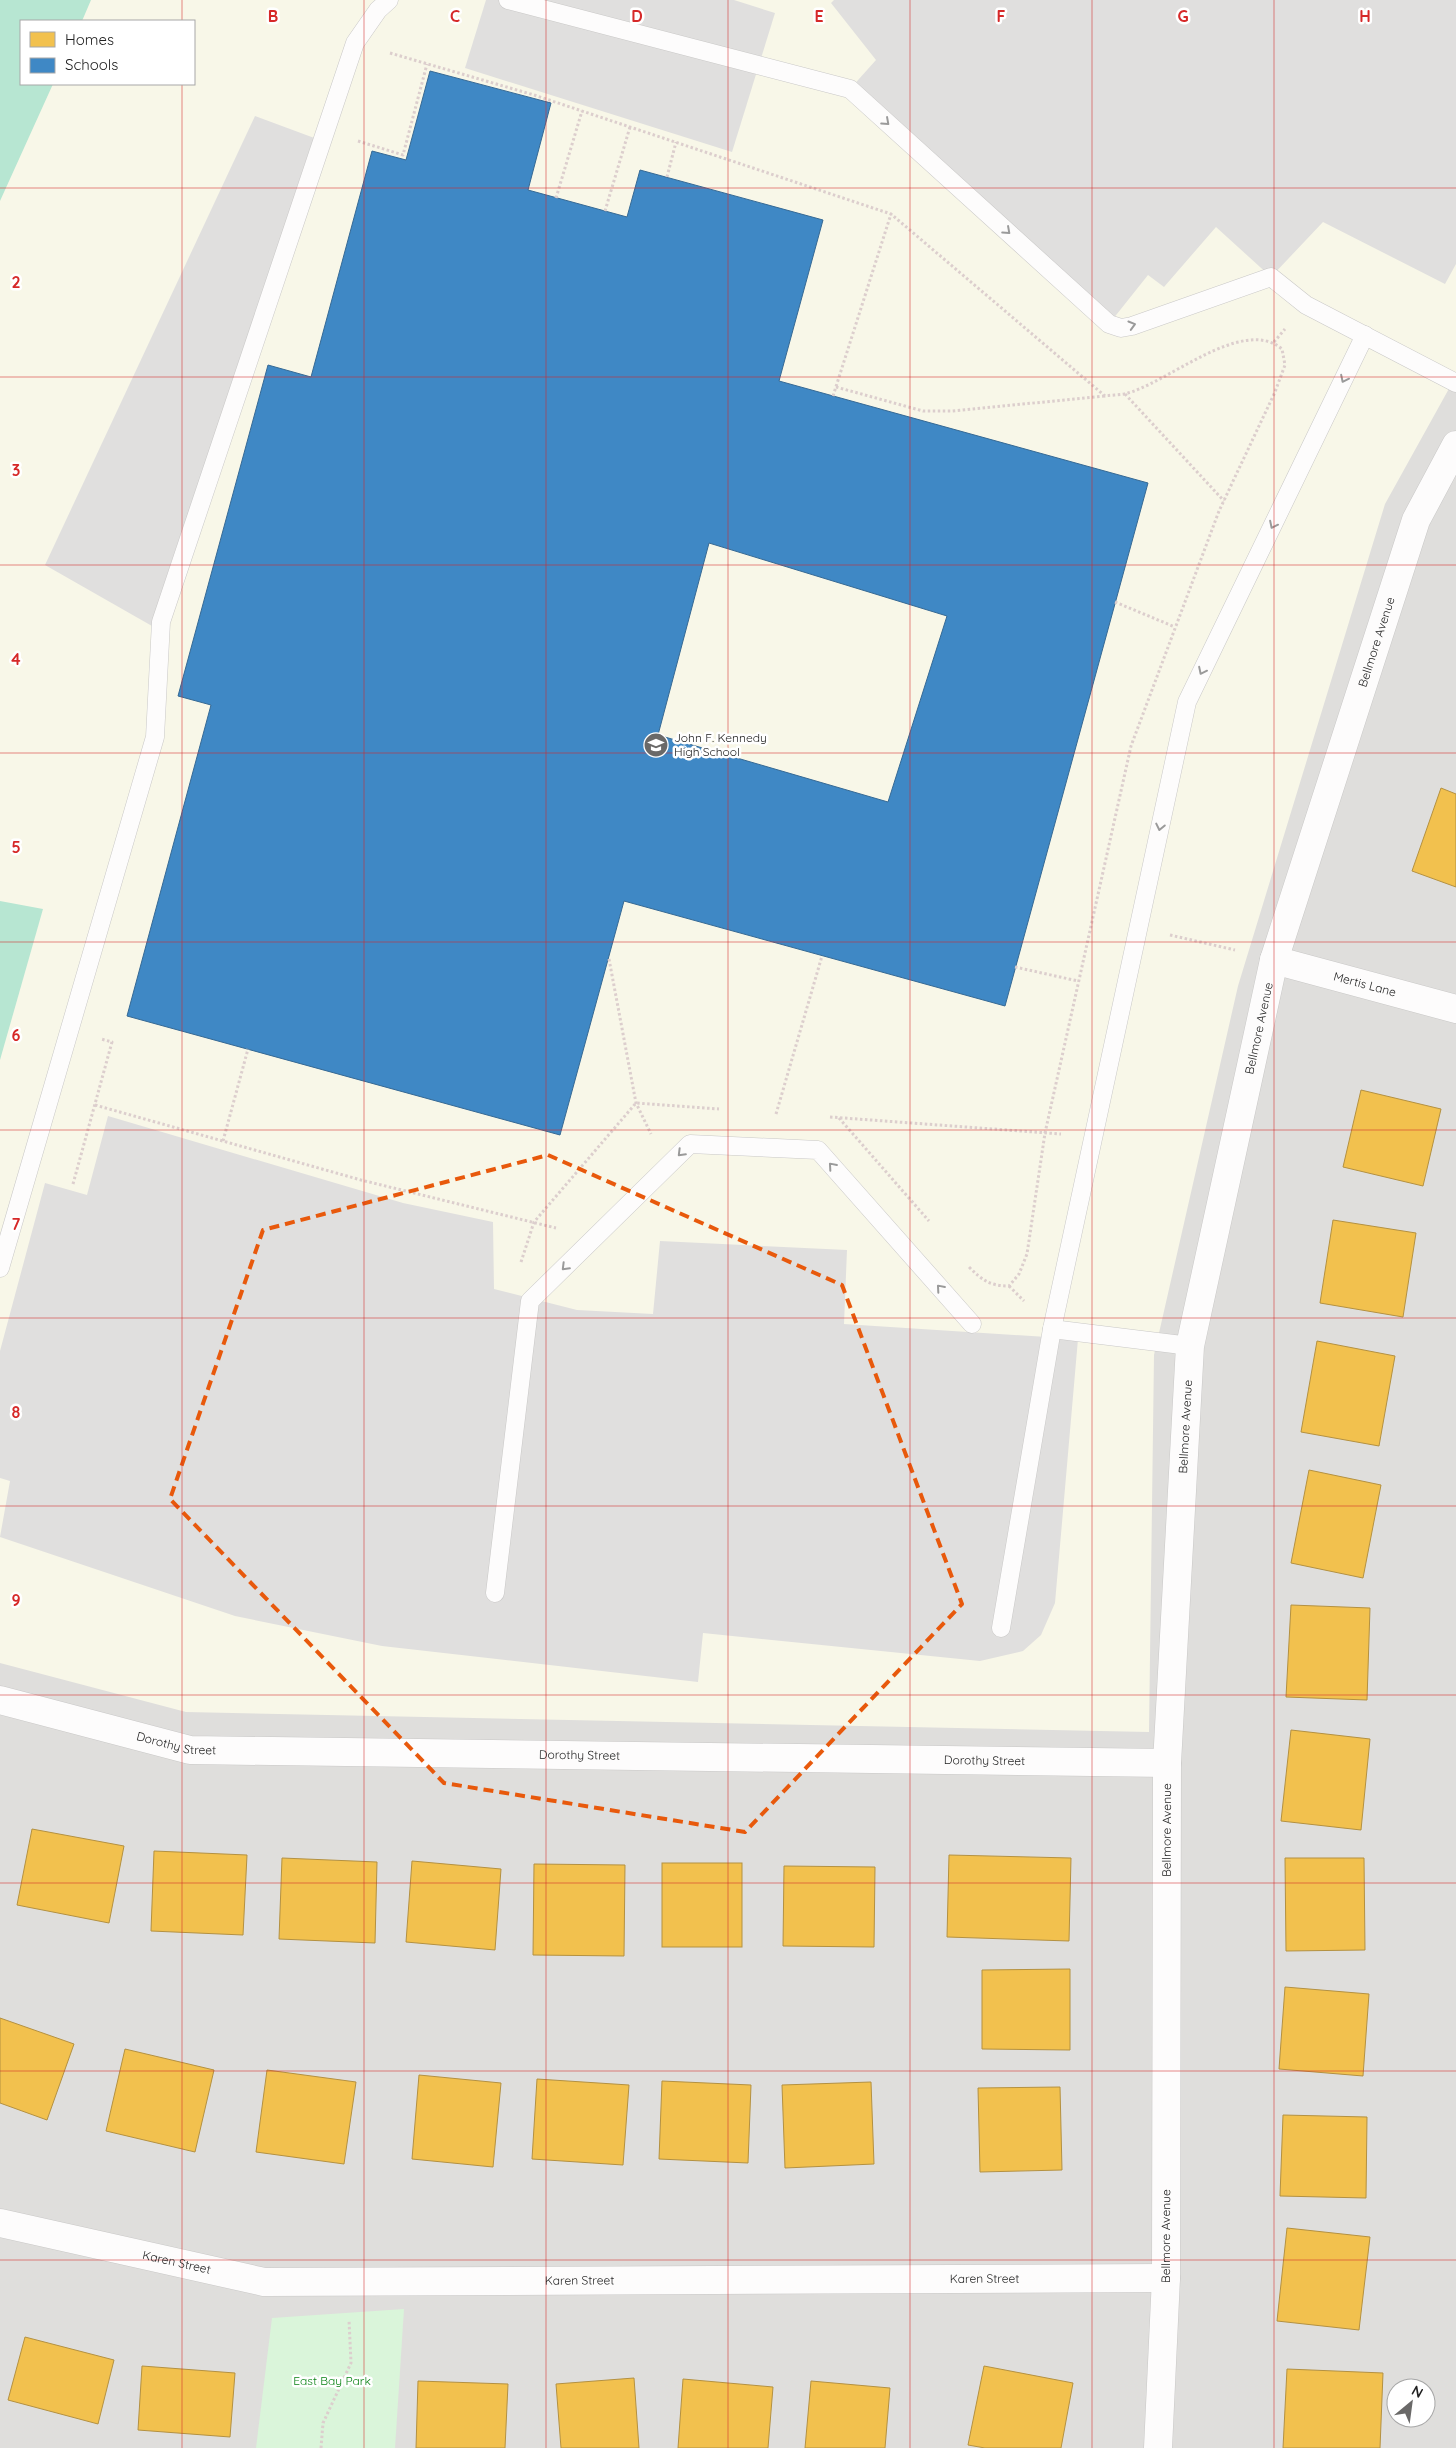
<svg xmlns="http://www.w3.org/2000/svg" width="1456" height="2448" viewBox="0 0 1456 2448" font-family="Quicksand,sans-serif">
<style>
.residential{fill:#dfdedc;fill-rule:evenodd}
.education{fill:#f8f7e8;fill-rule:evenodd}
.park{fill:#daf5da}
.pitch{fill:#b7e6d2}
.parking{fill:#e0dfde}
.homes{fill:#f2c14e;stroke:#b49141}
.schools{fill:#3f88c5;stroke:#366994;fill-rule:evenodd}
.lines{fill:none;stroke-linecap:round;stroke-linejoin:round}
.service-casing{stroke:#c9c8c7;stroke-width:19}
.minor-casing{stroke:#c9c8c7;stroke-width:29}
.path{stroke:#dccecd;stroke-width:3;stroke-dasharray:2.5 2.5;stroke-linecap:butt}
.service{stroke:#fdfcfc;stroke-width:18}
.minor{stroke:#fdfcfc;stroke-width:28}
.oneway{stroke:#9a9a9a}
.marked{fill:none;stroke:#e8590c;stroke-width:4;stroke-dasharray:10 6;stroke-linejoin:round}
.grid{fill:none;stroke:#d62828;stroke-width:1;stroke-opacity:0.55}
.labels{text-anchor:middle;stroke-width:5;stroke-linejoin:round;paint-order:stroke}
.street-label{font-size:12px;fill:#222;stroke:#fff}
.poi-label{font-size:12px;fill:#222;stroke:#fff;text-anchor:start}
.park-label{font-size:12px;fill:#0c8416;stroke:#fff}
.grid-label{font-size:16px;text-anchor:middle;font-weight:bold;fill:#d62828;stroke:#fff;stroke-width:5;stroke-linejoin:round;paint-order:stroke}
</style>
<rect width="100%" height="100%" fill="#f0eeeb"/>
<!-- residential -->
<path class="residential" d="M0,0H1456V2448H0ZM21,21H194V84H21ZM1396,2388H1426V2418H1396Z"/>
<!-- education -->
<path class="education" d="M0,0H1456V376L1385,504L1238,986L1154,1355L1149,1732L186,1712L0,1663ZM21,21H194V84H21Z"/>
<!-- park -->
<polygon class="park" points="404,2309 395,2448 256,2448 272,2318"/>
<!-- pitch -->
<g class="pitch">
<polygon points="0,0 91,0 82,21 21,21 21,84 53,84 0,201"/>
<polygon points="0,901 43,909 0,1060"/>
</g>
<!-- parking -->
<g class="parking">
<polygon points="486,0 734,0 775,13 732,152 465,68"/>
<polygon points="834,0 1456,0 1456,264 1445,284 1323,222 1271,277 1216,227 1164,287 1148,275 1109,324 850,89 876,60 831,3"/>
<polygon points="255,116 317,139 152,626 45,565"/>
<polygon points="108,1116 403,1203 493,1222 494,1289 577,1310 653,1314 660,1241 847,1250 844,1324 1078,1339 1055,1603 1041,1635 1023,1651 980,1661 703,1633 698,1682 382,1646 235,1616 0,1537 10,1481 0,1478 0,1351 45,1183 87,1195"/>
</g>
<!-- homes -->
<g class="homes">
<polygon points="1441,788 1456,794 1456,887 1412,871"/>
<polygon points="1361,1090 1441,1109 1423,1186 1343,1167"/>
<polygon points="1333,1220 1416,1233 1403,1317 1320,1303"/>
<polygon points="1317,1341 1395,1356 1379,1446 1301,1432"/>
<polygon points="1309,1470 1381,1485 1363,1578 1291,1563"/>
<polygon points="1291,1605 1370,1608 1367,1700 1286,1697"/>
<polygon points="1291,1730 1370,1739 1361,1830 1281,1821"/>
<polygon points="32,1829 124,1846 109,1923 17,1905"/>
<polygon points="154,1851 247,1855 243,1935 151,1931"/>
<polygon points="949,1855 1071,1858 1069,1941 947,1937"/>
<polygon points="282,1858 377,1862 375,1943 279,1939"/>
<polygon points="1285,1858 1364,1858 1365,1950 1286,1951"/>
<polygon points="412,1861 501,1869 495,1950 406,1942"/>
<rect x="662" y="1863" width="80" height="84"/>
<polygon points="534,1864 625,1865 624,1956 533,1955"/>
<polygon points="784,1866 875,1867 874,1947 783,1946"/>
<polygon points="1070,1969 1070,2050 982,2049 982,1970"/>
<polygon points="1285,1987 1369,1994 1363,2076 1279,2069"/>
<polygon points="0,2018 74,2044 47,2120 0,2103"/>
<polygon points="125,2049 214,2070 195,2152 106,2131"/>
<polygon points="267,2070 356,2082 344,2164 256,2152"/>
<polygon points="419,2075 501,2083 493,2167 412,2159"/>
<polygon points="537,2079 629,2085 623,2165 532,2159"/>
<polygon points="662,2081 751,2085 748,2163 659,2159"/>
<polygon points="871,2082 874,2164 785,2168 782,2085"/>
<polygon points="1060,2087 1062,2170 980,2172 978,2088"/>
<polygon points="1283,2115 1367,2117 1366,2198 1280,2196"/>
<polygon points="1287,2228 1370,2237 1359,2330 1277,2321"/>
<polygon points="25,2337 114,2360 98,2424 8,2400"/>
<polygon points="142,2366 235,2373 230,2437 138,2430"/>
<polygon points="984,2366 1073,2383 1061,2448 985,2448 968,2445"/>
<polygon points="1287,2369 1383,2373 1380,2448 1283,2448"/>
<polygon points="634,2378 639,2448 561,2448 556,2384"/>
<polygon points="683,2379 773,2387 768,2448 678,2448"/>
<polygon points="418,2381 508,2384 505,2448 416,2448"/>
<polygon points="811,2381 890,2388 885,2448 805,2448"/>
</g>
<!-- schools -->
<path class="schools" d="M430,71L551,103L528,190L627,217L640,170L823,220L779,381L1148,483L1005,1006L624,901L560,1135L127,1016L211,705L178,696L268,365L311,377L372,151L406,160ZM709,543L947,616L888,802L658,735Z"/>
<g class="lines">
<defs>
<g id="service">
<polyline points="508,0 850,89 1109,324 1121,328 1132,326 1271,277 1306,305 1456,383"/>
<polyline points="0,1268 155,737 161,622 355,43 378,10 389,0"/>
<polyline points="1052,1329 1190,1346"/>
<polyline points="495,1593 530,1301 690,1144 818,1150 972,1324"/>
<polyline points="1001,1628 1052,1329 1187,702 1365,335"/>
</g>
<g id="minor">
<path id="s1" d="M1274,960L1456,1009"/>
<path id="s2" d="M0,1700L190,1750L1167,1763"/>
<path id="s3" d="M0,2223L264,2282L1166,2278"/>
<path id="s4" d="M1158,2448L1166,2278L1167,1763L1190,1346L1274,960L1416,520L1456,445"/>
</g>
</defs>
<!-- service casing -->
<use href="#service" class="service-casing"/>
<!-- minor casing -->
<use href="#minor" class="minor-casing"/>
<!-- path -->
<g class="path">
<path d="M390,53L534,95L891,214L1105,396C1111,395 1118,395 1124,394C1166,385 1242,315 1282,349L1285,365L1275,392L1219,511L1131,746L1045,1133L1027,1254L1019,1274L1009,1286C990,1286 982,1280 969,1267"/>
<polyline points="358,141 403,155 427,64"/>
<polyline points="667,177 676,142"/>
<polyline points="556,198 582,111"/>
<polyline points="605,211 630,127"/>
<polyline points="1274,342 1285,329"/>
<polyline points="836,387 923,411 952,411 1105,396"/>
<polyline points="1125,394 1224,501"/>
<polyline points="833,396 891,214"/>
<polyline points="1115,602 1175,627"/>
<polyline points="1170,935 1235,950"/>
<polyline points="609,959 636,1103 651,1134"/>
<polyline points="1015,967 1078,981"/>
<polyline points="95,1105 361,1180 556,1228"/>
<polyline points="776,1114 822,956"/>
<polyline points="830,1117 1061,1134"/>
<polyline points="839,1118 929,1221"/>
<polyline points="223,1141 248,1049"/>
<polyline points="73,1184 112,1042 101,1039"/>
<polyline points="521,1262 534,1222 636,1103 719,1109"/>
<polyline points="1009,1286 1024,1301"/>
<polyline points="321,2448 323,2423 351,2363 349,2320"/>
</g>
<!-- service -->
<use href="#service" class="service"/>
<!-- minor -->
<use href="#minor" class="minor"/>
</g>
<!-- one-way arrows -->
<defs><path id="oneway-chevron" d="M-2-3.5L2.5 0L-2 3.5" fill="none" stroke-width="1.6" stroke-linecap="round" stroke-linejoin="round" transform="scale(1.25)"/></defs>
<g class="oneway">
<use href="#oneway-chevron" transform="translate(886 122) rotate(42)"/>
<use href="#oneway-chevron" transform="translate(1007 231) rotate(42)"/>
<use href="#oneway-chevron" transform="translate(1132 325) rotate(-16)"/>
<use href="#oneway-chevron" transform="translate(1344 379) rotate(116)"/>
<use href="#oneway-chevron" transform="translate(1273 525) rotate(116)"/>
<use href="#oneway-chevron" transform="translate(1202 671) rotate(116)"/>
<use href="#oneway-chevron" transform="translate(1160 827) rotate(102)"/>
<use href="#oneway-chevron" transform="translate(681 1153) rotate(135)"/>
<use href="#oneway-chevron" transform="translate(832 1166) rotate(-131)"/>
<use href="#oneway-chevron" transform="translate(565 1267) rotate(135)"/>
<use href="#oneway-chevron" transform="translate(940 1288) rotate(-131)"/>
</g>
<!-- marked area -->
<path class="marked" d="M548,1155L842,1285L962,1604L745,1832L444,1783L170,1499L263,1230Z"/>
<!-- grid -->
<path class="grid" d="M182,0V21M364,0V2448M546,0V2448M728,0V2448M910,0V2448M1092,0V2448M1274,0V2448M182,84V2448M0,188H1456M0,377H1456M0,565H1456M0,753H1456M0,942H1456M0,1130H1456M0,1318H1456M0,1506H1456M0,1695H1456M0,1883H1456M0,2071H1456M0,2260H1456"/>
<!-- icons -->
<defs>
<symbol id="school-disc" viewBox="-11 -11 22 22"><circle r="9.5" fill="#6a6968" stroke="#fff"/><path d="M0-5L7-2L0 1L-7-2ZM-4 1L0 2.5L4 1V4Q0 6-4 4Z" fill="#fff"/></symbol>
</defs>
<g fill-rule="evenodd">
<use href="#school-disc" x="642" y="731" width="28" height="28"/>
</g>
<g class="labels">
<!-- street labels -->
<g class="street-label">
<text dy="4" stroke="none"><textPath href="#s4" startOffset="1832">Bellmore Avenue</textPath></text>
<text dy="4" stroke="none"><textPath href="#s1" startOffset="94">Mertis Lane</textPath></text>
<text dy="4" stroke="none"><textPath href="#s4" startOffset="1428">Bellmore Avenue</textPath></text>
<text dy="4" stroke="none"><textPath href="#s4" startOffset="1022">Bellmore Avenue</textPath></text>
<text dy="4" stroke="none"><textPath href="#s2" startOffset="182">Dorothy Street</textPath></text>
<text dy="4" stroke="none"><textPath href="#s2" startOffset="586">Dorothy Street</textPath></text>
<text dy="4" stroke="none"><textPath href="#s2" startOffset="991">Dorothy Street</textPath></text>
<text dy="4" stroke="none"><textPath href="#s4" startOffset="618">Bellmore Avenue</textPath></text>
<text dy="4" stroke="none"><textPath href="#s4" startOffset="212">Bellmore Avenue</textPath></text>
<text dy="4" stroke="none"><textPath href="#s3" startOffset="181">Karen Street</textPath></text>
<text dy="4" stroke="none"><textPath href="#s3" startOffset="991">Karen Street</textPath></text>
<text dy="4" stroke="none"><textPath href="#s3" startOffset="586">Karen Street</textPath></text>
</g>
<!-- poi labels -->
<g class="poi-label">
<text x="674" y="742">John F. Kennedy<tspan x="674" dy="14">High School</tspan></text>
</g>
<!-- park labels -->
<g class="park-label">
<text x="332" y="2385">East Bay Park</text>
</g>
</g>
<g class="grid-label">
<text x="273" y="22">B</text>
<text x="455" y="22">C</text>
<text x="637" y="22">D</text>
<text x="819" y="22">E</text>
<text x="1001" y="22">F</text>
<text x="1183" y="22">G</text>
<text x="1365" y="22">H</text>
<text x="16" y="288">2</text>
<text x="16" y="476">3</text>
<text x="16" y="665">4</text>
<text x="16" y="853">5</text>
<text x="16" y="1041">6</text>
<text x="16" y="1230">7</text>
<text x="16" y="1418">8</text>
<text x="16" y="1606">9</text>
</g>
<!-- legend -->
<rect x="20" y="20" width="175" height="65" fill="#ffffff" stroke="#a7a7a7"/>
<rect x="30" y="32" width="25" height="15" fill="#f2c14e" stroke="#a7a7a7"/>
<text x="65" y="45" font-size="15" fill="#222222">Homes</text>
<rect x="30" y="58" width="25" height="15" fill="#3f88c5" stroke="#a7a7a7"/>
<text x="65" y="70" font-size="15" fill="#222222">Schools</text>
<!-- north arrow -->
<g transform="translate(1411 2403) rotate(29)"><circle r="24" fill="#ffffff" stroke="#a7a7a7"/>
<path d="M0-4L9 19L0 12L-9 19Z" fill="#6a6968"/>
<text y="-8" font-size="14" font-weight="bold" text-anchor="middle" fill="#222222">N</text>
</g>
</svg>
